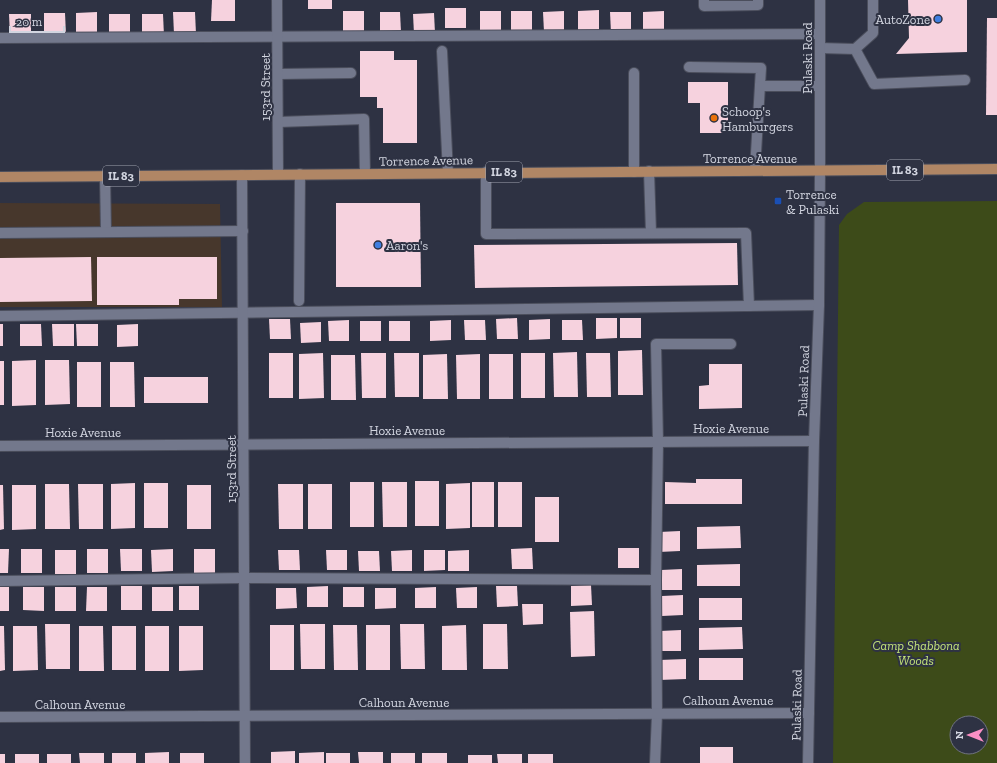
<svg xmlns="http://www.w3.org/2000/svg" width="997" height="763" viewBox="0 0 997 763" font-family="'Zilla Slab',serif">
<style>
.commercial{fill:#47372c}
.green{fill:#3d4b19;fill-rule:evenodd}
.building{fill:#f6d2de}
.lines{fill:none;stroke-linecap:round;stroke-linejoin:round}
.service-casing{stroke:#4b4e5c;stroke-width:12}
.minor-casing{stroke:#4b4e5c;stroke-width:12}
.tertiary-casing{stroke:#4b4e5c;stroke-width:12}
.primary-casing{stroke:#4b4e5c;stroke-width:12}
.service{stroke:#73788c;stroke-width:10}
.minor{stroke:#73788c;stroke-width:10}
.tertiary{stroke:#73788c;stroke-width:10}
.primary{stroke:#b08665;stroke-width:10}
.shop-dot{fill:#3f7fe0;stroke:#2e3243;stroke-width:1.5}
.food-dot{fill:#e8710a;stroke:#2e3243;stroke-width:1.5}
.transit-dot{fill:#1a4fb4;stroke:#2e3243;stroke-width:1.5}
.labels{text-anchor:middle;stroke-width:4;stroke-linejoin:round;paint-order:stroke}
.shield{fill:#2e3243;stroke:#a1a4b1;stroke-width:1}
.shield-label{font-size:12px;font-weight:bold;fill:#d2d5e0}
.poi-label{font-size:13px;fill:#d2d5e0;stroke:#2e3243;text-anchor:start}
.street-label{font-size:13px;fill:#d2d5e0;stroke:#2e3243}
.park-label{font-size:13px;font-style:italic;fill:#c3e379;stroke:#2e3243}
</style>
<rect width="100%" height="100%" fill="#2e3243"/>
<!-- commercial -->
<polygon class="commercial" points="0,203 220,204 222,307 0,307"/>
<!-- green -->
<path class="green" d="M997,201V763H833L839,225L847,214L864,202ZM957,723H981V747H957Z"/>
<!-- building -->
<g class="building">
<polygon points="212,0 235,0 235,21 211,21"/>
<rect x="308" y="0" width="24" height="9"/>
<polygon points="908,0 967,0 967,52 896,54 909,38"/>
<rect x="445" y="8" width="21" height="20"/>
<polygon points="599,10 599,31 578,31 578,11"/>
<rect x="343" y="11" width="21" height="20"/>
<rect x="480" y="11" width="21" height="20"/>
<rect x="511" y="11" width="21" height="20"/>
<polygon points="564,11 564,32 544,32 543,12"/>
<polygon points="664,11 664,32 643,32 643,12"/>
<polygon points="97,12 97,34 76,35 76,13"/>
<polygon points="173,12 195,12 196,34 174,34"/>
<polygon points="380,12 400,12 401,32 380,33"/>
<polygon points="610,12 631,12 631,32 611,33"/>
<polygon points="44,13 65,13 66,35 44,35"/>
<polygon points="434,13 435,33 414,34 413,14"/>
<polygon points="9,14 31,14 31,36 10,36"/>
<rect x="109" y="14" width="21" height="22"/>
<polygon points="142,14 163,14 164,36 142,36"/>
<polygon points="987,18 997,18 997,115 986,115"/>
<polygon points="360,51 394,51 394,60 417,60 417,143 383,143 383,108 377,108 377,97 360,97"/>
<polygon points="688,82 728,82 728,133 700,133 700,103 688,103"/>
<polygon points="336,203 420,203 421,287 336,287"/>
<polygon points="737,243 738,285 475,288 474,245"/>
<polygon points="91,257 92,301 0,302 0,258"/>
<polygon points="97,257 217,257 217,299 179,299 179,305 97,305"/>
<polygon points="517,318 518,339 497,339 496,319"/>
<polygon points="596,318 617,318 617,338 596,339"/>
<rect x="620" y="318" width="21" height="20"/>
<polygon points="269,319 290,319 291,339 270,339"/>
<polygon points="550,319 550,339 529,340 529,320"/>
<polygon points="349,320 349,341 329,341 328,321"/>
<polygon points="451,320 451,340 430,341 430,321"/>
<polygon points="464,320 485,320 486,340 465,340"/>
<polygon points="562,320 582,320 583,340 562,340"/>
<rect x="360" y="321" width="21" height="20"/>
<rect x="389" y="321" width="21" height="20"/>
<polygon points="321,322 321,342 301,343 300,323"/>
<rect x="0" y="324" width="3" height="22"/>
<polygon points="20,324 41,324 42,346 20,346"/>
<polygon points="52,324 74,324 74,346 53,346"/>
<polygon points="76,324 98,324 98,346 77,346"/>
<polygon points="138,324 138,346 117,347 117,325"/>
<polygon points="642,350 643,395 618,395 618,351"/>
<polygon points="577,352 578,397 554,397 553,353"/>
<rect x="269" y="353" width="24" height="45"/>
<polygon points="323,353 324,398 299,399 299,354"/>
<polygon points="361,353 386,353 386,398 362,398"/>
<polygon points="394,353 419,353 419,397 395,397"/>
<rect x="521" y="353" width="24" height="45"/>
<polygon points="586,353 610,353 611,397 587,397"/>
<polygon points="447,354 448,399 423,399 423,355"/>
<polygon points="480,354 480,399 457,399 456,355"/>
<rect x="489" y="354" width="24" height="45"/>
<polygon points="331,355 355,355 356,400 331,400"/>
<polygon points="36,360 36,405 12,406 12,361"/>
<polygon points="45,360 69,360 70,404 45,405"/>
<rect x="0" y="361" width="4" height="44"/>
<rect x="77" y="362" width="24" height="45"/>
<polygon points="110,362 134,362 135,407 110,407"/>
<polygon points="709,364 742,364 742,408 699,409 699,386 709,385"/>
<rect x="144" y="377" width="64" height="26"/>
<polygon points="696,479 742,479 742,504 665,504 665,482 696,483"/>
<rect x="415" y="481" width="24" height="45"/>
<rect x="350" y="482" width="24" height="45"/>
<polygon points="382,482 407,482 407,527 383,527"/>
<rect x="472" y="482" width="22" height="45"/>
<rect x="498" y="482" width="24" height="45"/>
<polygon points="135,483 135,528 111,529 111,484"/>
<rect x="144" y="483" width="24" height="45"/>
<polygon points="470,483 470,528 446,529 446,484"/>
<polygon points="45,484 69,484 70,529 45,529"/>
<polygon points="78,484 103,484 103,529 79,529"/>
<polygon points="278,484 303,484 303,529 279,529"/>
<rect x="308" y="484" width="24" height="45"/>
<polygon points="0,485 3,485 4,529 0,530"/>
<polygon points="12,485 36,485 36,529 12,530"/>
<rect x="187" y="485" width="24" height="44"/>
<rect x="535" y="497" width="24" height="45"/>
<polygon points="740,526 741,548 697,549 697,527"/>
<polygon points="680,531 680,551 659,552 659,532"/>
<polygon points="532,548 533,569 512,569 511,549"/>
<rect x="618" y="548" width="21" height="20"/>
<polygon points="0,549 9,549 8,573 0,573"/>
<rect x="21" y="549" width="21" height="24"/>
<rect x="87" y="549" width="21" height="24"/>
<polygon points="120,549 142,549 142,571 121,571"/>
<polygon points="173,549 173,571 152,572 151,550"/>
<rect x="194" y="549" width="21" height="24"/>
<rect x="55" y="550" width="21" height="24"/>
<polygon points="278,550 299,550 300,570 279,570"/>
<polygon points="326,550 347,550 347,570 327,570"/>
<polygon points="412,550 412,571 392,571 391,551"/>
<polygon points="424,550 445,550 445,570 424,571"/>
<polygon points="469,550 469,571 448,571 448,551"/>
<polygon points="358,551 379,551 380,571 359,571"/>
<polygon points="740,564 740,586 697,586 697,565"/>
<polygon points="682,569 682,590 661,590 661,570"/>
<polygon points="591,585 592,605 571,606 571,586"/>
<rect x="121" y="586" width="21" height="24"/>
<rect x="179" y="586" width="20" height="24"/>
<polygon points="328,586 328,607 307,607 307,587"/>
<polygon points="496,586 517,586 518,606 497,607"/>
<rect x="0" y="587" width="9" height="24"/>
<polygon points="23,587 44,587 44,611 23,610"/>
<rect x="55" y="587" width="21" height="24"/>
<polygon points="87,587 107,587 107,611 86,611"/>
<rect x="152" y="587" width="21" height="24"/>
<rect x="343" y="587" width="21" height="20"/>
<polygon points="436,587 436,608 415,608 415,588"/>
<polygon points="477,587 477,608 457,608 456,588"/>
<polygon points="276,588 296,588 297,608 276,609"/>
<polygon points="375,588 396,588 396,608 375,609"/>
<polygon points="683,595 683,615 662,616 662,596"/>
<rect x="699" y="598" width="43" height="22"/>
<polygon points="522,604 543,604 543,624 523,625"/>
<polygon points="594,611 595,656 571,657 570,612"/>
<polygon points="45,624 70,624 70,669 46,669"/>
<polygon points="300,624 325,624 325,669 301,669"/>
<polygon points="400,624 424,624 425,669 401,669"/>
<polygon points="483,624 507,624 508,669 483,669"/>
<rect x="270" y="625" width="24" height="45"/>
<polygon points="333,625 357,625 358,670 334,670"/>
<rect x="366" y="625" width="24" height="45"/>
<polygon points="466,625 467,670 442,670 442,626"/>
<polygon points="0,626 4,626 5,670 0,671"/>
<polygon points="13,626 37,626 38,670 13,671"/>
<polygon points="79,626 103,626 104,671 79,671"/>
<rect x="112" y="626" width="24" height="44"/>
<rect x="145" y="626" width="24" height="45"/>
<polygon points="179,626 203,626 203,670 179,671"/>
<polygon points="742,627 743,649 699,650 699,628"/>
<polygon points="681,630 681,651 660,651 660,631"/>
<rect x="699" y="658" width="44" height="22"/>
<polygon points="686,659 686,679 659,680 659,660"/>
<rect x="700" y="747" width="33" height="16"/>
<polygon points="295,751 295,763 271,763 271,752"/>
<polygon points="169,752 169,763 145,763 145,753"/>
<polygon points="324,752 324,763 299,763 299,753"/>
<polygon points="358,752 383,752 383,763 359,763"/>
<polygon points="79,753 104,753 104,763 80,763"/>
<rect x="112" y="753" width="24" height="10"/>
<rect x="180" y="753" width="24" height="10"/>
<rect x="326" y="753" width="24" height="10"/>
<rect x="391" y="753" width="24" height="10"/>
<rect x="422" y="753" width="25" height="10"/>
<rect x="0" y="754" width="5" height="9"/>
<rect x="15" y="754" width="24" height="9"/>
<rect x="47" y="754" width="24" height="9"/>
<polygon points="497,754 522,754 522,763 498,763"/>
<rect x="528" y="754" width="25" height="9"/>
<rect x="468" y="755" width="24" height="8"/>
</g>
<g class="lines">
<defs>
<g id="service">
<polyline points="704,0 704,6 758,5 758,0"/>
<polyline points="0,38 820,34"/>
<polyline points="820,48 855,49 874,84 965,80"/>
<polyline points="855,49 873,33 873,0"/>
<polyline points="442,51 448,173"/>
<polyline points="689,67 761,68 755,170"/>
<polyline points="278,74 351,73"/>
<polyline points="760,86 820,86"/>
<polyline points="278,122 364,119 365,174"/>
<polyline points="649,171 651,233"/>
<polyline points="486,172 486,234 746,233 749,306"/>
<polyline points="634,172 634,73"/>
<polyline points="105,176 106,232"/>
<polyline points="0,233 243,231"/>
<polyline points="299,301 300,174"/>
<polyline points="0,316 819,305"/>
<polyline points="0,581 244,578 656,580"/>
<polyline points="655,763 657,714 656,580 658,442 656,344 731,344"/>
</g>
<g id="minor">
<polyline points="277,0 278,174"/>
<polyline points="242,175 245,763"/>
<polyline points="0,446 814,441"/>
<polyline points="0,717 809,713"/>
</g>
<polyline id="tertiary" points="808,763 814,441 819,305 820,170 820,0"/>
<polyline id="primary" points="0,177 997,169"/>
</defs>
<!-- service casing -->
<use href="#service" class="service-casing"/>
<!-- minor casing -->
<use href="#minor" class="minor-casing"/>
<!-- tertiary casing -->
<use href="#tertiary" class="tertiary-casing"/>
<!-- primary casing -->
<use href="#primary" class="primary-casing"/>
<!-- service -->
<use href="#service" class="service"/>
<!-- minor -->
<use href="#minor" class="minor"/>
<!-- tertiary -->
<use href="#tertiary" class="tertiary"/>
<!-- primary -->
<use href="#primary" class="primary"/>
</g>
<!-- markers -->
<g class="shop-dot">
<circle cx="938" cy="19" r="4"/>
<circle cx="378" cy="245" r="4"/>
</g>
<circle class="food-dot" cx="714" cy="118" r="4"/>
<rect class="transit-dot" x="774" y="197" width="8" height="8" rx="2"/>
<g class="labels">
<!-- shield labels -->
<g class="shield">
<rect x="887" y="160" width="36" height="20" rx="3"/>
<rect x="486" y="162" width="36" height="20" rx="3"/>
<rect x="103" y="166" width="36" height="20" rx="3"/>
</g>
<g class="shield-label">
<text x="905" y="174">IL 83</text>
<text x="504" y="176">IL 83</text>
<text x="121" y="180">IL 83</text>
</g>
<!-- poi labels -->
<g class="poi-label">
<text x="930" y="24" text-anchor="end">AutoZone</text>
<text x="722" y="116">Schoop's<tspan x="722" dy="15">Hamburgers</tspan></text>
<text x="786" y="199">Torrence<tspan x="786" dy="15">&amp; Pulaski</tspan></text>
<text x="386" y="250">Aaron's</text>
</g>
<!-- street labels -->
<g class="street-label">
<text transform="translate(807 58) rotate(-90)" y="5">Pulaski Road</text>
<text transform="translate(265 87) rotate(-90)" y="5">153rd Street</text>
<text x="750" y="163">Torrence Avenue</text>
<text transform="translate(426 160) rotate(-1)" y="5">Torrence Avenue</text>
<text transform="translate(803 381) rotate(-88)" y="5">Pulaski Road</text>
<text x="731" y="433">Hoxie Avenue</text>
<text x="407" y="435">Hoxie Avenue</text>
<text x="83" y="437">Hoxie Avenue</text>
<text transform="translate(231 469) rotate(-90)" y="5">153rd Street</text>
<text x="728" y="705">Calhoun Avenue</text>
<text x="404" y="707">Calhoun Avenue</text>
<text x="80" y="709">Calhoun Avenue</text>
<text transform="translate(796 705) rotate(-89)" y="5">Pulaski Road</text>
</g>
<!-- park labels -->
<g class="park-label">
<text x="916" y="650">Camp Shabbona<tspan x="916" dy="15">Woods</tspan></text>
</g>
</g>
<!-- north arrow -->
<g transform="translate(969 735) rotate(270)"><circle r="19" fill="#2e3243" stroke="#707382"/>
<path d="M0-3L7 15L0 10L-7 15Z" fill="#fb8fc4"/>
<text y="-6" font-size="11" font-weight="bold" text-anchor="middle" fill="#d2d5e0">N</text>
</g>
<!-- scale -->
<path d="M10 26v6h54v-6" fill="none" stroke="#d2d5e0" stroke-width="2"/>
<text x="16" y="26" font-size="12" fill="#d2d5e0" stroke="#2e3243" stroke-width="3" paint-order="stroke">20 m</text>
</svg>
